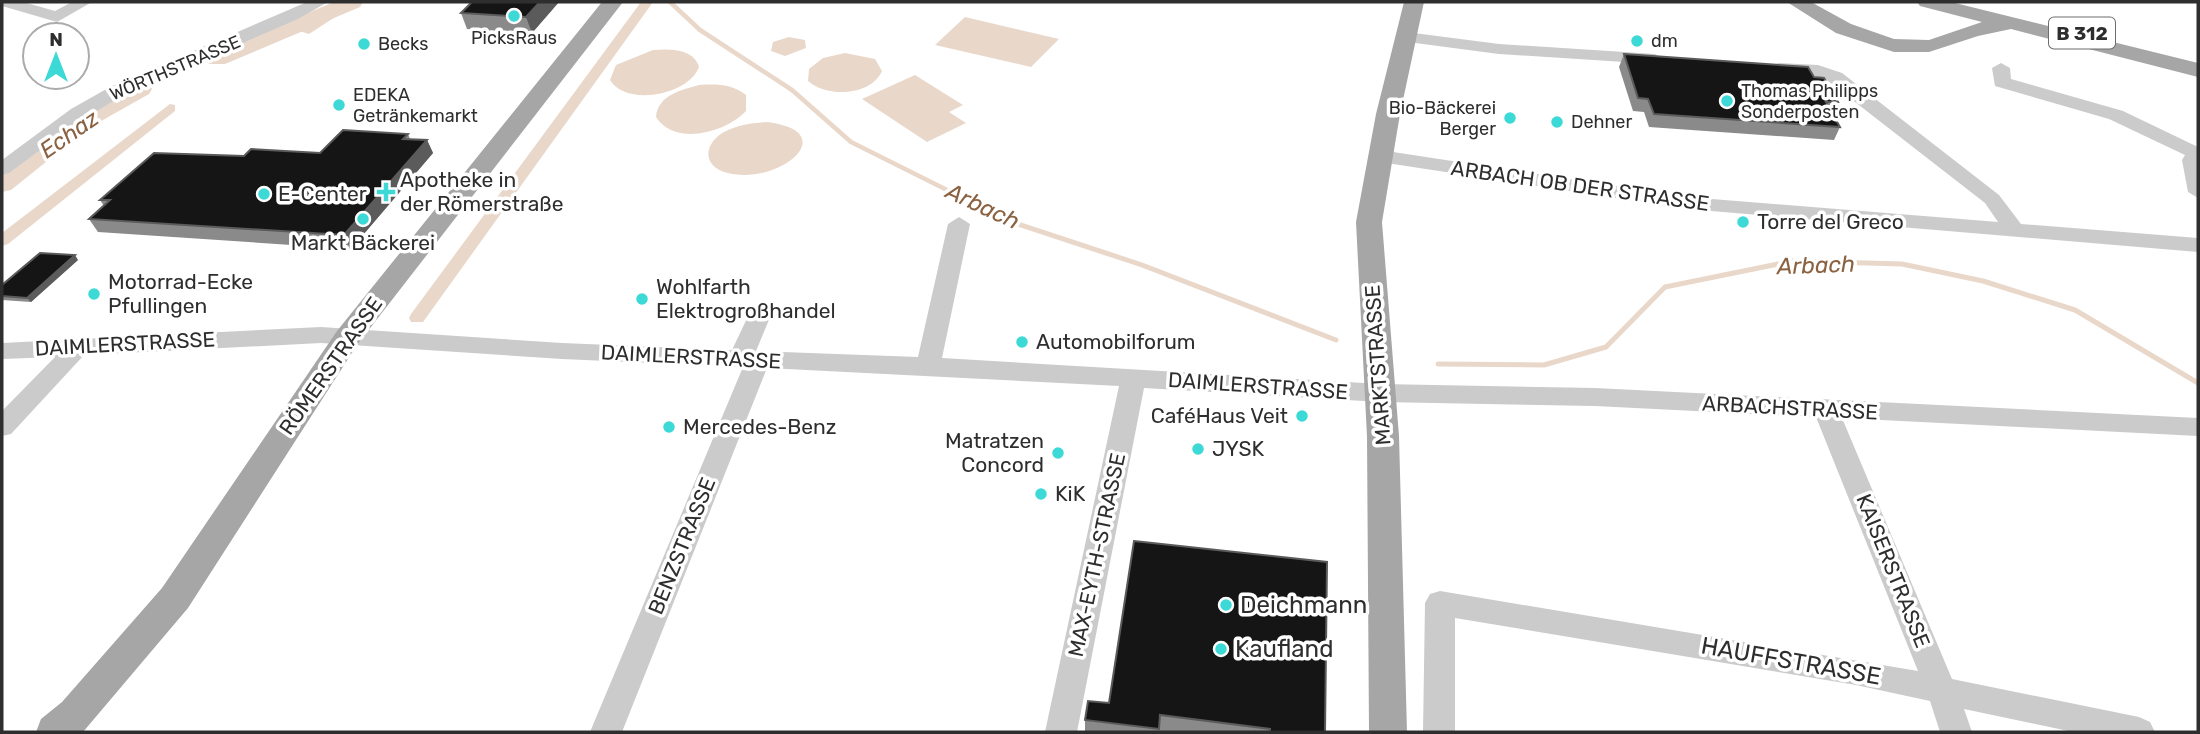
<svg xmlns="http://www.w3.org/2000/svg" width="2200" height="734" viewBox="0 0 2200 734" font-family="Rubik,sans-serif">
<style>
.water{fill:#e9d8ca}
.lines{fill:none;stroke-linecap:round;stroke-linejoin:round}
.stream-far1{stroke:#e9d8ca;stroke-width:4.5}
.stream{stroke:#e9d8ca;stroke-width:5}
.canal{fill:#e9d8ca;fill-rule:evenodd}
.river{fill:#e9d8ca;fill-rule:evenodd}
.minor{fill:#cbcbcb;fill-rule:evenodd}
.major{fill:#a6a6a6;fill-rule:evenodd}
.wall{fill:#8a8a8a}
.shaded-wall{fill:#5b5b5b}
.building{fill:#151515;stroke:#5b5b5b;stroke-width:2}
.poi-dot{fill:#3cd9d6;stroke:#fff;stroke-width:2.5}
.labels{text-anchor:middle;stroke-width:7;stroke-linejoin:round;paint-order:stroke}
.far-poi-label{font-size:18px;fill:#2e2e2e;stroke:#fff;text-anchor:start}
.far-street-label{font-size:18px;fill:#2e2e2e;stroke:#fff}
.shield{fill:#fff;stroke:#6d6d6d;stroke-width:2}
.shield-label{font-size:19px;font-weight:bold;fill:#2e2e2e}
.poi-label{font-size:21px;fill:#2e2e2e;stroke:#fff;text-anchor:start}
.street-label{font-size:21px;fill:#2e2e2e;stroke:#fff}
.water-label{font-size:23px;font-style:italic;fill:#8b6241;stroke:#fff}
.near-poi-label{font-size:24px;fill:#2e2e2e;stroke:#fff;text-anchor:start}
.near-street-label{font-size:24px;fill:#2e2e2e;stroke:#fff}
</style>
<rect width="100%" height="100%" fill="#fff"/>
<!-- water -->
<g class="water">
<polygon points="965,17 1059,39 1031,67 935,45"/>
<polygon points="789,37 805,40 806,48 785,56 771,51 773,42"/>
<path d="M653,50C669,49 693,48 699,67C689,95 626,107 610,80L616,65Z"/>
<path d="M845,53L875,59L882,71C871,96 827,98 808,81L809,69L823,58Z"/>
<polygon points="915,75 963,105 949,112 966,123 927,142 862,99"/>
<path d="M699,85C717,84 732,84 746,95V111C727,132 675,147 656,117C658,95 681,90 699,85Z"/>
<path d="M766,122C845,131 779,186 728,173C702,167 703,144 724,132C737,125 751,123 766,122Z"/>
</g>
<g class="lines">
<!-- stream-far1 -->
<polyline class="stream-far1" points="670,2 700,30 792,90 851,142 957,195"/>
<!-- stream -->
<g class="stream">
<polyline points="953,194 1006,220 1142,265 1336,340"/>
<polyline points="1438,364 1544,365 1606,347 1665,287 1793,261 1902,264 1983,281 2075,310 2198,383"/>
</g>
<!-- canal -->
<g class="canal">
<polygon points="344,2 358,2 309,34 299,31"/>
<polygon points="641,2 653,2 423,322 411,322 409,318 411,314"/>
<polygon points="170,104 175,105 175,111 8,244 2,246 2,233"/>
</g>
<!-- river -->
<g class="river">
<polygon points="334,2 363,2 360,7 225,64 209,64 205,59 209,54"/>
<polygon points="140,82 149,84 152,89 149,94 87,129 11,190 2,192 2,171 69,119"/>
</g>
<!-- minor -->
<g class="minor">
<polygon points="2,2 23,2 55,11 72,2 92,2 57,22 2,6"/>
<polygon points="307,2 328,2 298,19 123,95 74,125 9,173 2,175 2,160 71,109 110,87"/>
<polygon points="1406,32 1499,44 1655,54 1664,59 1655,64 1499,54 1400,41 1397,37"/>
<polygon points="1779,63 1818,65 1842,73 1999,195 2021,224 2198,238 2198,252 1687,209 1380,162 1370,156 1380,150 1687,197 1998,222 1985,203 1828,81 1816,76 1773,72 1770,68"/>
<polygon points="2001,63 2010,68 2011,79 2123,111 2198,147 2198,198 2188,192 2182,160 2185,155 2109,119 1995,86 1992,68"/>
<polygon points="959,217 970,224 942,358 1381,384 1595,388 2198,418 2198,436 1842,418 1952,679 2139,717 2150,722 2155,732 2073,732 1964,709 1972,732 1940,732 1930,701 1856,685 1455,618 1455,732 1423,732 1425,603 1430,594 1440,591 1918,671 1816,417 1595,406 1381,402 1144,388 1077,732 1045,732 1119,386 767,368 622,732 590,732 743,367 562,359 321,343 84,355 11,434 2,436 2,411 55,357 2,359 2,343 321,327 562,343 732,350 751,310 767,310 771,315 756,351 918,357 948,224"/>
</g>
<!-- major -->
<g class="major">
<polygon points="602,2 623,2 357,345 188,608 83,732 36,732 41,719 62,702 162,588 337,331"/>
<polygon points="1404,2 1424,2 1400,114 1382,222 1399,436 1407,732 1369,732 1367,436 1356,222 1376,114"/>
<polygon points="1787,2 1811,2 1851,24 1894,39 1929,40 1982,22 1920,6 1917,2 1951,2 2198,63 2198,77 2011,29 1978,36 1929,52 1894,52 1836,33"/>
</g>
</g>
<!-- wall -->
<g class="wall">
<polygon points="472,2 559,2 532,33 467,29 461,13"/>
<polygon points="1624,54 1814,77 1838,102 1833,113 1840,127 1834,140 1649,127 1644,112 1633,111 1619,67"/>
<polygon points="408,134 410,139 427,140 433,153 351,249 98,232 89,219 104,206 100,200 244,156 320,153"/>
<polygon points="78,260 31,302 2,300 2,285"/>
<polygon points="1088,701 1325,732 1085,732 1085,720"/>
</g>
<!-- shaded-wall -->
<g class="shaded-wall">
<polygon points="540,2 559,2 532,33 526,17"/>
<polygon points="427,140 433,153 351,249 344,235"/>
<polygon points="75,255 78,260 31,302 27,298"/>
</g>
<!-- building -->
<g class="building">
<polygon points="472,2 540,2 526,17 461,13"/>
<polygon points="1624,54 1808,67 1814,77 1824,78 1838,102 1826,102 1840,127 1654,114 1648,99 1638,98"/>
<polygon points="343,130 408,134 403,139 427,140 344,235 89,219 110,200 100,200 154,153 244,156 251,149 320,153"/>
<polygon points="40,253 75,255 27,298 2,296 2,285"/>
<polygon points="1134,541 1327,562 1325,732 1270,732 1270,729 1160,715 1159,729 1085,720 1088,701 1109,703"/>
</g>
<!-- markers -->
<g class="poi-dot">
<circle cx="514" cy="16" r="7"/>
<circle cx="1637" cy="41" r="7"/>
<circle cx="364" cy="44" r="7"/>
<circle cx="1727" cy="101" r="7"/>
<circle cx="339" cy="105" r="7"/>
<circle cx="1510" cy="118" r="7"/>
<circle cx="1557" cy="122" r="7"/>
<path d="M382.5 181.5h7v7h7v7h-7v7h-7v-7h-7v-7h7z"/>
<circle cx="264" cy="194" r="7"/>
<circle cx="363" cy="219" r="7"/>
<circle cx="1743" cy="222" r="7"/>
<circle cx="94" cy="294" r="7"/>
<circle cx="642" cy="299" r="7"/>
<circle cx="1022" cy="342" r="7"/>
<circle cx="1302" cy="416" r="7"/>
<circle cx="669" cy="427" r="7"/>
<circle cx="1198" cy="449" r="7"/>
<circle cx="1058" cy="453" r="7"/>
<circle cx="1041" cy="494" r="7"/>
<circle cx="1226" cy="605" r="7"/>
<circle cx="1221" cy="649" r="7"/>
</g>
<g class="labels">
<!-- far-poi labels -->
<g class="far-poi-label">
<text x="514" y="44" text-anchor="middle">PicksRaus</text>
<text x="1651" y="47">dm</text>
<text x="378" y="50">Becks</text>
<text x="1741" y="97">Thomas Philipps<tspan x="1741" dy="21">Sonderposten</tspan></text>
<text x="353" y="101">EDEKA<tspan x="353" dy="21">Getränkemarkt</tspan></text>
<text x="1496" y="114" text-anchor="end">Bio-Bäckerei<tspan x="1496" dy="21">Berger</tspan></text>
<text x="1571" y="128">Dehner</text>
</g>
<!-- far-street labels -->
<g class="far-street-label">
<text transform="translate(175 68) rotate(-23)" y="6">WÖRTHSTRASSE</text>
</g>
<!-- shield labels -->
<rect class="shield" x="2049" y="17.5" width="66" height="31" rx="5"/>
<g class="shield-label">
<text x="2082" y="40">B 312</text>
</g>
<!-- poi labels -->
<g class="poi-label">
<text x="400" y="187">Apotheke in<tspan x="400" dy="24">der Römerstraße</tspan></text>
<text x="278" y="201">E-Center</text>
<text x="1757" y="229">Torre del Greco</text>
<text x="363" y="250" text-anchor="middle">Markt Bäckerei</text>
<text x="108" y="289">Motorrad-Ecke<tspan x="108" dy="24">Pfullingen</tspan></text>
<text x="656" y="294">Wohlfarth<tspan x="656" dy="24">Elektrogroßhandel</tspan></text>
<text x="1036" y="349">Automobilforum</text>
<text x="1288" y="423" text-anchor="end">CaféHaus Veit</text>
<text x="683" y="434">Mercedes-Benz</text>
<text x="1044" y="448" text-anchor="end">Matratzen<tspan x="1044" dy="24">Concord</tspan></text>
<text x="1212" y="456">JYSK</text>
<text x="1055" y="501">KiK</text>
</g>
<!-- street labels -->
<g class="street-label">
<text transform="translate(1580 186) rotate(8)" y="7">ARBACH OB DER STRASSE</text>
<text transform="translate(125 344) rotate(-3)" y="7">DAIMLERSTRASSE</text>
<text transform="translate(691 357) rotate(3)" y="7">DAIMLERSTRASSE</text>
<text transform="translate(1378 365) rotate(-94)" y="7">MARKTSTRASSE</text>
<text transform="translate(331 366) rotate(-55)" y="7">RÖMERSTRASSE</text>
<text transform="translate(1258 386) rotate(4)" y="7">DAIMLERSTRASSE</text>
<text transform="translate(1790 408) rotate(3)" y="7">ARBACHSTRASSE</text>
<text transform="translate(682 546) rotate(-68)" y="7">BENZSTRASSE</text>
<text transform="translate(1097 555) rotate(-78)" y="7">MAX-EYTH-STRASSE</text>
<text transform="translate(1893 571) rotate(68)" y="7">KAISERSTRASSE</text>
</g>
<!-- water labels -->
<g class="water-label">
<text transform="translate(69 134) rotate(-35)" y="8">Echaz</text>
<text transform="translate(983 206) rotate(25)" y="8">Arbach</text>
<text transform="translate(1816 265) rotate(-2)" y="8">Arbach</text>
</g>
<!-- near-poi labels -->
<g class="near-poi-label">
<text x="1240" y="613">Deichmann</text>
<text x="1235" y="657">Kaufland</text>
</g>
<!-- near-street labels -->
<g class="near-street-label">
<text transform="translate(1791 661) rotate(10)" y="8">HAUFFSTRASSE</text>
</g>
</g>
<!-- border -->
<rect width="2200" height="734" fill="none" stroke="#2e2e2e" stroke-width="7"/>
<!-- north arrow -->
<g transform="translate(56 56)"><circle r="33" fill="#ffffff" stroke="#ababab" stroke-width="2"/>
<path d="M0-5L12 26L0 18L-12 26Z" fill="#3cd9d6"/>
<text y="-10" font-size="19" font-weight="bold" text-anchor="middle" fill="#2e2e2e">N</text>
</g>
</svg>
